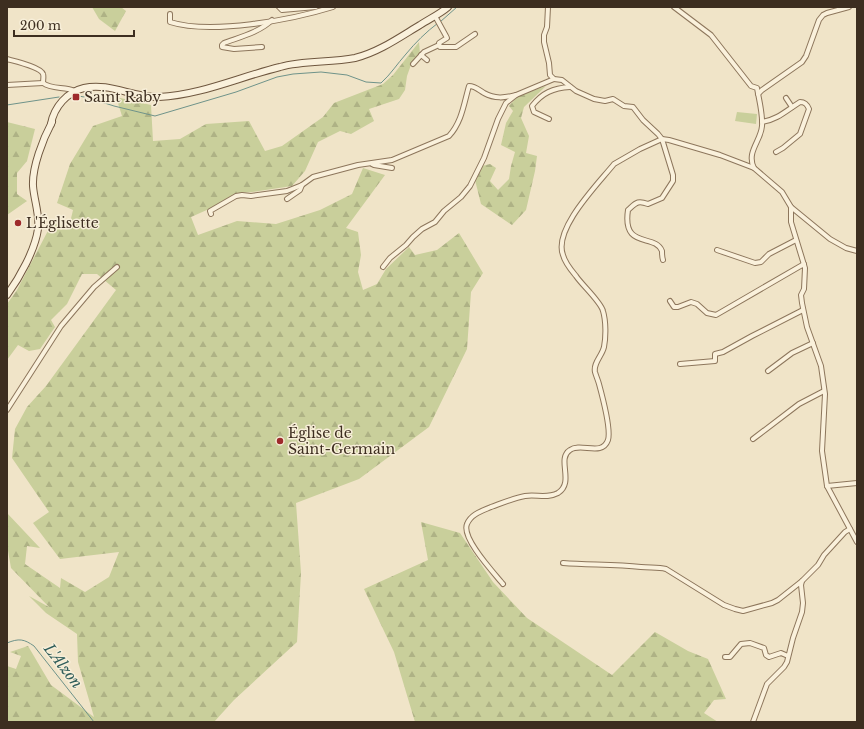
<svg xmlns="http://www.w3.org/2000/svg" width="864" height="729" viewBox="0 0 864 729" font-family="'Libre Baskerville',serif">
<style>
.forest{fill:url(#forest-firs)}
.pitch{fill:#c9cf9b}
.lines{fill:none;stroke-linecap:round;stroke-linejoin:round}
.stream{stroke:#6f938a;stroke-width:1}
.minor-casing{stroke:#8d765c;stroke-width:6}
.secondary-casing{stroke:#6f573f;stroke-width:8}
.minor{stroke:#faf1dc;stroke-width:4}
.secondary{stroke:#faf1dc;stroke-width:6}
.poi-dot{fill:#9e2a2b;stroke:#f7eed8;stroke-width:1.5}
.labels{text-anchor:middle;stroke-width:3;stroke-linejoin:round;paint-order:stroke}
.poi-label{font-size:14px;fill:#3d2e20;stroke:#f7eed8;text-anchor:start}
.water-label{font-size:15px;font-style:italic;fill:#2f5d5a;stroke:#f7eed8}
</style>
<defs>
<pattern id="forest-firs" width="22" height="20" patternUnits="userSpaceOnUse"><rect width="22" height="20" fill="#c9cf9b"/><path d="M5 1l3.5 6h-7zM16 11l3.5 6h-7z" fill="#aeb285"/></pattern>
</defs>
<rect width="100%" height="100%" fill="#f0e4c8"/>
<!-- forest -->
<g class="forest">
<polygon points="92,7 121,7 126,11 115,31 99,19"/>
<polygon points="419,42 420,54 412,62 407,76 405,90 399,99 369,109 374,121 351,134 340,131 318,142 305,171 292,186 252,192 237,193 209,209 191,217 198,235 237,221 276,224 320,210 352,194 363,168 385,175 346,228 358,232 361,255 358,272 363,290 377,284 386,269 409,247 415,255 437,250 459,233 483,273 471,292 467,349 429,427 359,479 296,503 301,573 297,642 234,700 214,722 7,722 7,666 16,669 21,656 10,652 28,646 51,685 94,717 78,662 77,634 46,613 29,596 49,607 11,568 7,545 7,513 40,548 27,546 25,564 60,588 61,578 85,592 109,577 119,552 60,559 33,523 49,512 12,458 15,429 27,407 46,386 116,290 97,274 82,274 67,304 51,320 55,327 40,349 29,351 18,345 7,360 7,304 17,290 52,223 69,227 73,210 57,203 70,164 93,126 122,116 116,97 151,105 153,141 180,139 206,124 249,121 265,151 282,146 323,117 334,103 383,84 393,75"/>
<polygon points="546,86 524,107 521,118 529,136 526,153 537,156 535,171 526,210 512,225 481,204 475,180 482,166 490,164 496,168 490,181 498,190 509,179 511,166 515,152 501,145 506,123 513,111 509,106 518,96"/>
<polygon points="7,122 35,129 27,161 17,173 17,194 27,201 7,215"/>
<polygon points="421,522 460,533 493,582 527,618 612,675 655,632 688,651 708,659 726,699 714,700 704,713 718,722 415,722 394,652 364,589 428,560"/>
</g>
<!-- pitch -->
<polygon class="pitch" points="737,112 757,114 756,124 735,121"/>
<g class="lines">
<!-- stream -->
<g class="stream">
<polyline points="440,22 457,7"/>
<path d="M79,96L89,98L114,106L155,116L236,92L277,77L293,74L321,72L347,75L366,82L381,83C391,74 397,64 406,54C415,43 426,32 438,23"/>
<polyline points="7,105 59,97"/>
<path d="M7,643C19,638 24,639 34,646L94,722"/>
</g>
<defs>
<g id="minor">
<polyline points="279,7 282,10 316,7"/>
<path d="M548,7L547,27L544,35V42L549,63L550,75L554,79L562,80L576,91L594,99L605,101L613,99L624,106L633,107L643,120L658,134L662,139L673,175V181L662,198L648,204C637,200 636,203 628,210C622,250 655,233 662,251C662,254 662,257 663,260"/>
<path d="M674,7L711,35L751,86L757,88C759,100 763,114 762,126C761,141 746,152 754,168L782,192L791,207V222L805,268L804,289L801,295L802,303L807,327L821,366L825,394L822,451L827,486L857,542"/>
<path d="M170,14V22C211,35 291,20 333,7"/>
<polyline points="435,16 446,36 447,38 439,43 440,47 456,47 475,34"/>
<path d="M262,47L234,49L222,47V45L224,43C240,37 260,32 272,20"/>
<polyline points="421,55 427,60"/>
<path d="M7,59C14,61 41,67 43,74C44,76 43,80 43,83C52,90 65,86 75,91"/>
<polyline points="413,64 424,52 439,45"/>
<polyline points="7,85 43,83"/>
<polyline points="758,94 762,90 802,62 806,56 819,20 823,15 827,13 849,7"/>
<polyline points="786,98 792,107"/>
<path d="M549,119L534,112L532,106C542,93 553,88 570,87"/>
<path d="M762,122C777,120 787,110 800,102C805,102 807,104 809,109L800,134L783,148L776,152"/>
<polyline points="372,164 374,165 392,168"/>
<polyline points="287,199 300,190 302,185"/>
<polyline points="791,207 830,239 846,248 857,251"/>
<path d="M211,214L210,211L236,196L242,195L251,196L287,191L302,185L313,177L358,165L392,160L449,136C462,122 464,103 469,86C475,86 479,90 484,93C495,99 504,98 516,95"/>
<polyline points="717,250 755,263 761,262 769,254 796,240"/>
<polyline points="383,267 390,258 406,245 413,237 422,229 435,222 444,211 461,197 470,186 484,158 498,119 506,103 516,95 554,79"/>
<polyline points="670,301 674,307 678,307 691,302 697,304 707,313 716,315 804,264"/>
<polyline points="680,364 715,361 715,354 723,352 752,336 803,310"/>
<polyline points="768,371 792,353 813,343"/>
<polyline points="7,410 61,326 94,287 117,267"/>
<polyline points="753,439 799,404 824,391"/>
<polyline points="827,486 857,483"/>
<path d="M563,563C589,565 615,564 641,567C650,568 658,567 666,569L724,605L735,609L743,611L772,603L778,600L802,581"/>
<path d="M503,584C494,573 461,538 467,524C471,514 482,511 491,507C502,503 514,498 525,496C537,494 546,499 558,493C575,482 556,459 570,450C581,442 602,457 608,440C611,430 602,395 599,384C598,380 596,376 595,372C593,363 602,356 604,347C606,337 606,321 603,311C601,302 582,285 576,276C571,270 565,263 563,255C553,229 598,184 614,164L640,149L662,139L669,140L720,155L754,168"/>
<polyline points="725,657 730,657 741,644 750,643 764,648 766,655 769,657 781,653 788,656"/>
<polyline points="753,722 767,684 784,667 787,662 793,638 802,612 803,603 801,585 802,581 818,565 824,555 845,532 850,529"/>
</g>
<g id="secondary">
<path d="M51,124C54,107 67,92 84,88C109,82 134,98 159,97C201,95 239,77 280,67C304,60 330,63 355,58C379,52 400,37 420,25C429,19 440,14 448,7"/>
<path d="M7,295C20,277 35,250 38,229C40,215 34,200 33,186C32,167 43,139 52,122"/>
</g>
</defs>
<!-- minor casing -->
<use href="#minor" class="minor-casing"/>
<!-- secondary casing -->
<use href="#secondary" class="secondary-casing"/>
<!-- minor -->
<use href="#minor" class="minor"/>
<!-- secondary -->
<use href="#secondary" class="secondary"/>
</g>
<!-- markers -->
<g class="poi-dot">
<rect x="72" y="93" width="8" height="8" rx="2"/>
<circle cx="18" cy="223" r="4"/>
<circle cx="280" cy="441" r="4"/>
</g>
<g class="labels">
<!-- poi labels -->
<g class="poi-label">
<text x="84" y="102">Saint Raby</text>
<text x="26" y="228">L'Églisette</text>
<text x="288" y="438">Église de<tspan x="288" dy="16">Saint-Germain</tspan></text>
</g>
<!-- water labels -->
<g class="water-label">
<text transform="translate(63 666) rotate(52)" y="5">L'Alzon</text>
</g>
</g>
<!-- border -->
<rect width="864" height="729" fill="none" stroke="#3d2e20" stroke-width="16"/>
<!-- scale -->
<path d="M14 30v6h120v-6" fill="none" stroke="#3d2e20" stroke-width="2"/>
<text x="20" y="30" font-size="12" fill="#3d2e20" stroke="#f7eed8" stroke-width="3" paint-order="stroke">200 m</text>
</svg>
